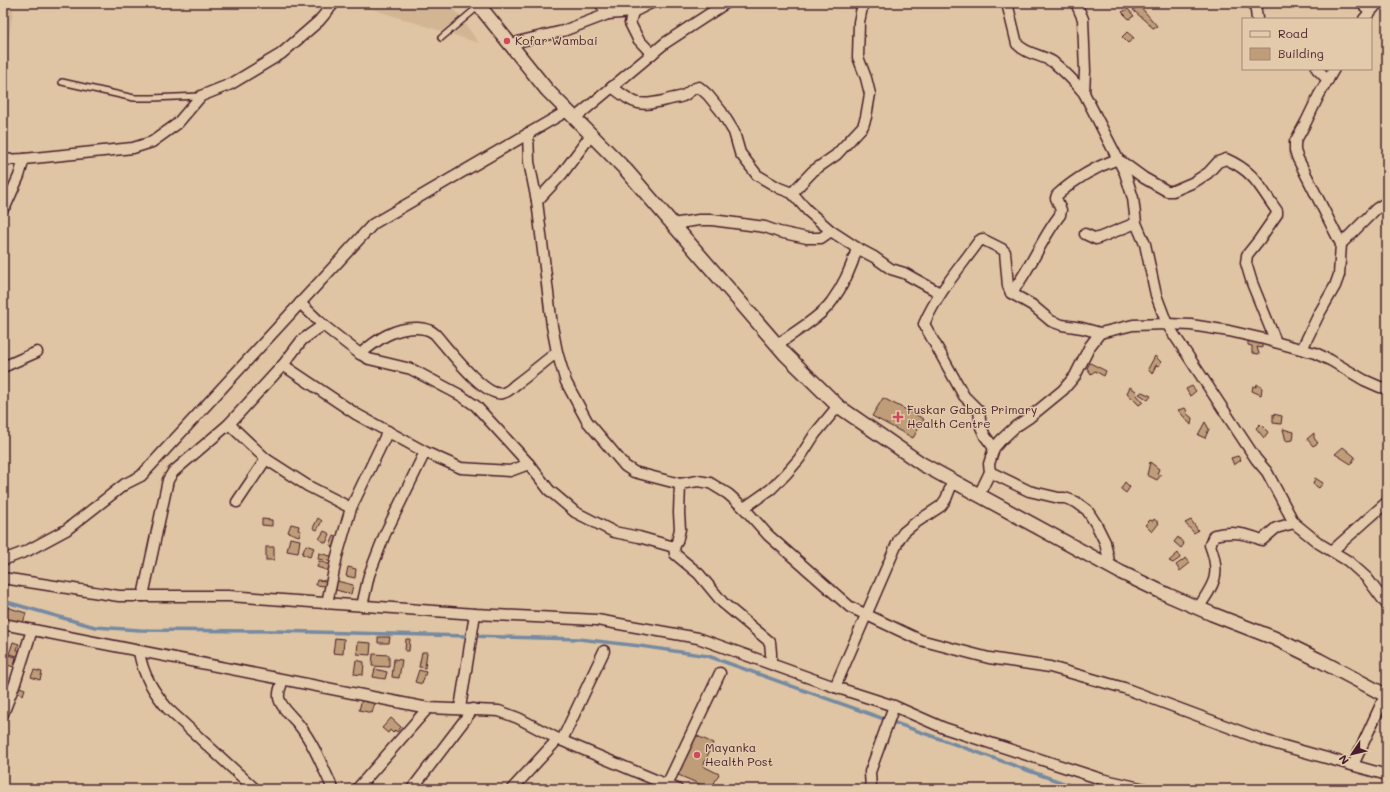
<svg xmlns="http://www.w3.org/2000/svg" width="1390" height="792" viewBox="0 0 1390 792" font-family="Mali,sans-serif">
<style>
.built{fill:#d2b694}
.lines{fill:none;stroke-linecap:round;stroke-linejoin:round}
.stream{stroke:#7489a2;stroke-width:3.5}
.building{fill:#be9d78;stroke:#4a1f2b}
.service-casing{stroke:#4a1f2b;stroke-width:8}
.minor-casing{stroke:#4a1f2b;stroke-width:13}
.tertiary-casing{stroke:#4a1f2b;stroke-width:16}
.service{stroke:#e2caab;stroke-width:5}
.minor{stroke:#e2caab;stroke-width:10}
.tertiary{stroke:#e2caab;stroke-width:13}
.poi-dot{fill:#d1495b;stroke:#e2caab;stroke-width:1.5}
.labels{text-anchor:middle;stroke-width:3;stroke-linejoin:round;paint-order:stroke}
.poi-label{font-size:12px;fill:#4a1f2b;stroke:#e2caab;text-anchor:start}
</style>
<rect width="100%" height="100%" fill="#dfc5a3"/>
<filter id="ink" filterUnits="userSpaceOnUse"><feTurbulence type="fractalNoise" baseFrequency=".025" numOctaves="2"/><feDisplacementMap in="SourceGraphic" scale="8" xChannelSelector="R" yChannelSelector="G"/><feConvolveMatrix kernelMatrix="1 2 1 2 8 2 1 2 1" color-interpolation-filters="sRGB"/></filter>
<g filter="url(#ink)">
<!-- built -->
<g class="built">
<polygon points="3,3 14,3 3,79"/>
<polygon points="353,3 450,3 479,43"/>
</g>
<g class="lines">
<!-- stream -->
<polyline class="stream" points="3,601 95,627 140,630 274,631 579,639 640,646 708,656 1080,789"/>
</g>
<!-- building -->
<g class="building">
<polygon points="1139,5 1157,26 1153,28 1133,10"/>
<polygon points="1128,9 1134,16 1129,19 1122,12"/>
<polygon points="1127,32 1134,38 1128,43 1122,37"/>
<polygon points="1248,340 1262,342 1262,348 1257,347 1259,354 1252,353 1252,346 1248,345"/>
<polygon points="1155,356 1161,362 1159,366 1156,365 1152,374 1148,369"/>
<polygon points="1090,363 1106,371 1104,376 1095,371 1091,374 1087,368"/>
<polygon points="1257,384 1262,388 1261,395 1252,391 1253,386 1256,387"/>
<polygon points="1192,386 1196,391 1190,396 1186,389"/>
<polygon points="1130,387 1136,391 1137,395 1143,402 1139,405 1127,393"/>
<polygon points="1142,392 1151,396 1148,400 1139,394"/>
<polygon points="883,398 924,419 913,438 872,416"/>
<polygon points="1185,408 1187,411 1186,413 1192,418 1191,425 1178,410"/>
<polygon points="1273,414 1282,416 1281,424 1273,423"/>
<polygon points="1205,422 1209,429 1205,438 1198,435"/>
<polygon points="1260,424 1268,432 1264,438 1256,428"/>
<polygon points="1283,429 1294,432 1293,440 1286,441"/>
<polygon points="1314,433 1314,438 1318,443 1313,446 1307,439"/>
<polygon points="1343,447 1355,457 1351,464 1335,454"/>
<polygon points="1238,456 1241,460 1234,465 1231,458"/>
<polygon points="1150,462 1159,469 1157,474 1161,475 1157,480 1147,475"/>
<polygon points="1315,478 1323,483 1319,488 1313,484"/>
<polygon points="1125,482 1130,487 1126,493 1121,489"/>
<polygon points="318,518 322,521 317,530 313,528"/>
<polygon points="262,519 272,520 272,526 262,525"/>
<polygon points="1154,519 1159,523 1152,532 1145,525 1150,520 1153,521"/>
<polygon points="1191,520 1198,530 1194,533 1185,523"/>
<polygon points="291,524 299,526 298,530 301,531 299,536 288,532"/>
<polygon points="324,531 330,534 326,543 319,539"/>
<polygon points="334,536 341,539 336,549 330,545"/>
<polygon points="1178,537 1184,544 1181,548 1174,542"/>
<polygon points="290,538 300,540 298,553 287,551"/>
<polygon points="306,545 314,548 310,557 302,554"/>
<rect x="266" y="547" width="8" height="13"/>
<polygon points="319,553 334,557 333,562 318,559"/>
<polygon points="1178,553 1180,558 1173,563 1169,561"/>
<polygon points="1186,558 1190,563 1180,571 1176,565"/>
<polygon points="319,561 331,565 329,571 317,567"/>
<polygon points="348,567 356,569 355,578 346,576"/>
<polygon points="317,580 326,581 325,586 316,585"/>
<polygon points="333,580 353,585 351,594 332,589"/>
<polygon points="3,606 26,613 22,627 3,623"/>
<polygon points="378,637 390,637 389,643 378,643"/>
<polygon points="335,638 344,639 343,654 333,653"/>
<polygon points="406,639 410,639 409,651 405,651"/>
<polygon points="13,642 19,644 17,650 23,651 22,657 9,654"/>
<polygon points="358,642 371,643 370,655 357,654"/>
<polygon points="422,652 427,652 425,668 419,667"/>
<polygon points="4,654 16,657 14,667 3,664"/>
<polygon points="373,654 389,655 389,667 372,666"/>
<polygon points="394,659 402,660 399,678 392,677"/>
<polygon points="356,660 364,662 363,675 354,674"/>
<polygon points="375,669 387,672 385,679 373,677"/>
<polygon points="34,670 42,672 40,680 31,677"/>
<polygon points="419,670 426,672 422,684 415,682"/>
<polygon points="17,686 25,689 23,695 15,692"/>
<polygon points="362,699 375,703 372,713 359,710"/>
<polygon points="391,718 401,727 397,732 395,730 393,733 390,730 388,733 382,728"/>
<polygon points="695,735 713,743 703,766 719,774 711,789 676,774"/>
</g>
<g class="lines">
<defs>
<g id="service">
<polyline points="441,38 479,6"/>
<polyline points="62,82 134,98 152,98 200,96"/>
</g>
<g id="minor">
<polyline points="600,3 608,14"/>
<path d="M1007,3L1017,44C1026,54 1042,55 1053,62C1064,71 1075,82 1084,93L1125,173L1133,198L1136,223L1145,244L1156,295L1167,324L1256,459L1267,472L1294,523L1320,544L1348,561L1367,578L1387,605"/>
<polyline points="1076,3 1083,19 1085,71 1084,93"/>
<polyline points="1255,3 1257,19"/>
<polyline points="1361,3 1370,11"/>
<polyline points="633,12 630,23 638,39 652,54"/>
<polyline points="1364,19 1378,3"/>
<polyline points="510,45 521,41 563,31 608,14 633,12 651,3"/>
<polyline points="1317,69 1328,80"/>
<path d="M612,87C636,105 638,107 667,100C672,98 678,98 683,96C690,93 689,89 699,87L708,95L721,111L734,132L740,153L757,175L779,188L792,193L808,211L831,231"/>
<polyline points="575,118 665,43 726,3"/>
<polyline points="528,133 529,162 537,201 552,326 557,352 566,382 587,421 625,466 634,472 680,484 698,481 710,483 728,494 744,508 768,535 850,607 920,640 989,658 1050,667 1124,688 1266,741 1387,775"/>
<polyline points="3,160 24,159 133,148 152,142 177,124 201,96 231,84 281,54 319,21 334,3"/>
<path d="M1122,162L1144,178L1167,191H1173L1194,182L1208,173L1218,162L1226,159C1255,172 1259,186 1277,211V214L1259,240L1247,255L1246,263L1252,283L1276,342"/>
<polyline points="792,193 813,171 836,155 863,126 866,117 870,94 866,78 858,57 859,22 863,3"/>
<polyline points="537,201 562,174 591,135"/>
<polyline points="3,208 6,205 19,176 24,159"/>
<polyline points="672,224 699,220 712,220 765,227 779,232 807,238 821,238 831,231 857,248 874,257 891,269 904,273 940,293"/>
<polyline points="1085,234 1096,239 1136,223"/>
<polyline points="1341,244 1376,209 1387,202"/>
<path d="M1011,293C1031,269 1041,239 1060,215L1061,210L1056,198L1057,195C1075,179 1095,167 1118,159"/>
<polyline points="300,303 323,325 360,354 369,359 411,369 460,395 476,406 529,464 549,490 575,512 614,532 639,537 674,547"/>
<path d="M777,345C793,333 821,317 832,301C843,286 852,266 857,248"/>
<polyline points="1302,349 1319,314 1335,286 1339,275 1341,244 1298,159 1295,151 1295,142 1306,122 1319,95 1334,69"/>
<path d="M360,354C377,340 394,327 418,328C425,329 429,329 435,334C446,346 485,399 503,393C507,392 512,388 515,385C530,374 543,363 557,352"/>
<polyline points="283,365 356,414 425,452 461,468 510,471 529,464"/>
<polyline points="3,367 37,352"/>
<polyline points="229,424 266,459 308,486 351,508"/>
<path d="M994,448L985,436L981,427L979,411L964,396L924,324C938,292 959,269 979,241L982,239L1002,249L1005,252L1008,286L1011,293L1032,305L1051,321L1062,325L1082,328L1100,333L1133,325L1167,324L1191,325L1229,331L1264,339L1315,353L1330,360L1364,380L1380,387L1387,388"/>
<polyline points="990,472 1029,491 1059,498 1065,498 1076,502 1087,510 1096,524 1105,542 1110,566"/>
<polyline points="680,484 679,513 680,529 677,542 674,547 675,554 699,574 723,603 770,642 771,653 771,664"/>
<polyline points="979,495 990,472 989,464 994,448 1001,440 1015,427 1030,417 1063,390 1075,376 1090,346 1100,333"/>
<polyline points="237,502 266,459"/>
<polyline points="744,508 771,489 786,474 799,459 815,434 838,406"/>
<polyline points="1332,551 1387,502"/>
<polyline points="3,560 27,551 66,530 125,484 141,476 373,224 567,111"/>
<polyline points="3,578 119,596 229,596 475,614 597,620 698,638 835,687 894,706 944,728 1101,779 1145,789"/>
<polyline points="143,596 168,480 173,472 229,424 283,365 302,340 323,325"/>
<polyline points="327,603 337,556 351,508 388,431"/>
<polyline points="362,606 369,575 385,534 425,452"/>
<path d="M1198,608C1215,583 1221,574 1210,545L1214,535C1231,531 1245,533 1262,540L1276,528L1294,523"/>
<polyline points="3,624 428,708 499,711 518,718 558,739 677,789"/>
<path d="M139,652C143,675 153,691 168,709L255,789"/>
<path d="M283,680C281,686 278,691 279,698C281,708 293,717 299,725C314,744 323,768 333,789"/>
<polyline points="835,687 899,539 904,532 915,523 941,506 946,499 953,481"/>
<polyline points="460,708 475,614"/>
<polyline points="3,714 15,683 32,630"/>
<polyline points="562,740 604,651"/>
<polyline points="1353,765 1385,696"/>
<polyline points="357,789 428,708"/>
<polyline points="412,789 473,709"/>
<polyline points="512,789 558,739"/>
<polyline points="665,789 720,673"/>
<polyline points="871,789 870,772 894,706"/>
</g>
<polyline id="tertiary" points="477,3 547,90 626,170 785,354 838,406 922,464 1120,572 1168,595 1212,614 1274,638 1319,660 1387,696"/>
</defs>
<!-- service casing -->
<use href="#service" class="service-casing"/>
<!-- minor casing -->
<use href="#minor" class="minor-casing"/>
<!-- tertiary casing -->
<use href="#tertiary" class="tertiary-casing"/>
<!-- service -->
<use href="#service" class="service"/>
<!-- minor -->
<use href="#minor" class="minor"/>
<!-- tertiary -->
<use href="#tertiary" class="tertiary"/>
</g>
</g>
<!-- markers -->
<g class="poi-dot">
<circle cx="507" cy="41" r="4"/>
<path d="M896 411h4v4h4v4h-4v4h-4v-4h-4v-4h4z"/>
<circle cx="697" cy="755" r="4"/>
</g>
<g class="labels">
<!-- poi labels -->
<g class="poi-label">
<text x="515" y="45">Kofar Wambai</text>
<text x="907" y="414">Fuskar Gabas Primary<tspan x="907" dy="14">Health Centre</tspan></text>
<text x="705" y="752">Mayanka<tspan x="705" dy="14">Health Post</tspan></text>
</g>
</g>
<!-- margin -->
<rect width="1390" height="792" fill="none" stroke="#e2caab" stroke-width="16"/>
<rect x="8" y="8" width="1374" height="776" fill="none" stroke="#4a1f2b" stroke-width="1.5" filter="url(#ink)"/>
<!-- legend -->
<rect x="1242" y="18" width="130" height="52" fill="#e2caab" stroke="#a58678"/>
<rect x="1250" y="31" width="20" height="6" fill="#e2caab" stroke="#a58678"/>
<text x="1278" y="38" font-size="12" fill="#4a1f2b">Road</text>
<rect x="1250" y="48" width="20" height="12" fill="#be9d78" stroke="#a58678"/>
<text x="1278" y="58" font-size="12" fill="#4a1f2b">Building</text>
<!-- north arrow -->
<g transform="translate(1352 754) rotate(235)" stroke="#e2caab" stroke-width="3" paint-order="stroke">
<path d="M0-3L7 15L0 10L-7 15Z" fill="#4a1f2b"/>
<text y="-6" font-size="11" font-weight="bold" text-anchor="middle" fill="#4a1f2b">N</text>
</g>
</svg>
